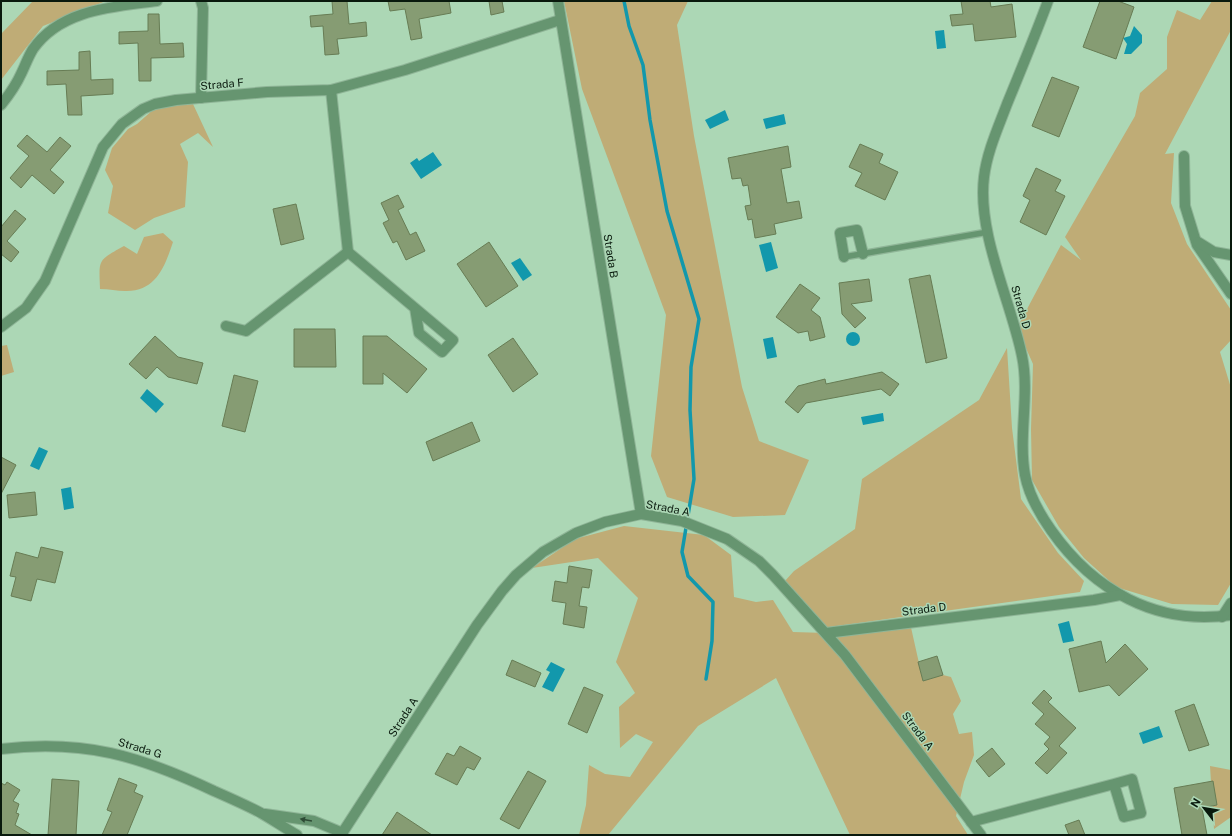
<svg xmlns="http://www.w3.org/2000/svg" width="1232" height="836" viewBox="0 0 1232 836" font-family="'Public Sans',sans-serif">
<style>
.green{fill:#bfac76}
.water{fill:#1298ac}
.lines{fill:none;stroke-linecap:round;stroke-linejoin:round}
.stream{stroke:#1298ac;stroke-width:3.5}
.building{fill:#869c73;stroke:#677c54}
.service-casing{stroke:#8fb597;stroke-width:8}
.minor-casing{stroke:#8fb597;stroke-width:12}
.service{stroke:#669570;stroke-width:5.5}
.minor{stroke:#669570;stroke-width:10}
.oneway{fill:#2e4b35}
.labels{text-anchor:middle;stroke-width:3;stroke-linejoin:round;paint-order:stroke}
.street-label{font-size:11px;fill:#09190d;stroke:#acd7b5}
</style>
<rect width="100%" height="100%" fill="#acd7b5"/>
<!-- green -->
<g class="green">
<polygon points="33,1 106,1 43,26 1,80 1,34"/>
<polygon points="564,1 688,1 677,25 694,136 742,387 759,441 809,460 785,515 733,517 667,497 651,456 666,315 582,89"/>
<polygon points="1212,1 1231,1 1231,30 1165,154 1174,153 1171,203 1187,244 1231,310 1231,340 1220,352 1231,388 1231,583 1218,605 1172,604 1116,587 1084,558 1059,527 1032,480 1031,429 1033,364 1017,328 1061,245 1081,260 1065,237 1135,116 1140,93 1167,69 1167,37 1177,10 1200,20"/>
<polygon points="193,104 213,147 198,133 180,144 188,162 185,207 154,218 135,230 108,213 113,186 105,170 112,148 128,129 137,124 154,109 173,105"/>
<path d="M163,233L173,242C165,266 156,292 125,291C117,291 109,289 100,289C99,259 97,261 124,246L137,254L144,237Z"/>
<polygon points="7,345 14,372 1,376 1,346"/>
<polygon points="1007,348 1012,428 1021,499 1058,553 1084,581 1080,592 822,628 784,582 794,571 855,529 862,479 979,400"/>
<polygon points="624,526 704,535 731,555 734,597 756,602 773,600 793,632 826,633 910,623 923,681 943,675 951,677 961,701 953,714 959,734 972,732 974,755 964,782 956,816 968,835 850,835 776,678 698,726 608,835 579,835 586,805 589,765 605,774 630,777 653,742 636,734 620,748 619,707 635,693 616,662 638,598 598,558 532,568 575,539"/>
<polygon points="1210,766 1231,770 1231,817 1214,829"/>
</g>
<!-- water -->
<g class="water">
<polygon points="1134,26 1142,35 1142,43 1131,54 1124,54 1127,44 1123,38 1130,36"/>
<polygon points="944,30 946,48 937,49 935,31"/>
<polygon points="725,110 729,120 710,129 705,120"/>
<polygon points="784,114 786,124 766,129 763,119"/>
<polygon points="433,152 442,165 421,179 410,163 417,158 419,161"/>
<polygon points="771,242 778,268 766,272 759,245"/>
<polygon points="520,258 532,275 523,281 511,263"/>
<circle cx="853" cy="339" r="7"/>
<polygon points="773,337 777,357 767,359 763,339"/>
<polygon points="147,389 164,404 156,413 140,398"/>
<polygon points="883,413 884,421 863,425 861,417"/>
<polygon points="39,447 48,451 39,470 30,466"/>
<polygon points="71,487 74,508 64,510 61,489"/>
<polygon points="1069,621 1074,641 1063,643 1058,624"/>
<polygon points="551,662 565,669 553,692 542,687 550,672 546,670"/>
<polygon points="1159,726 1163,737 1143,744 1139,733"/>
</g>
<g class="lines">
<!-- stream -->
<polyline class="stream" points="624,1 629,26 643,65 650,120 667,211 699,319 691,367 690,410 694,479 682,552 688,576 713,602 712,641 706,679"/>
</g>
<!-- building -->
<g class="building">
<polygon points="332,1 347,1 349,24 366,22 367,36 337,39 339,54 325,55 323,26 311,27 310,16 333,14"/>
<polygon points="388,1 449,1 451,13 419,19 422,38 411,40 405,9 390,11"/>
<polygon points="489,1 502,1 504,12 491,15"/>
<polygon points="961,1 990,1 991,7 1012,4 1016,37 975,41 973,24 952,26 950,15 963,14"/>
<polygon points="1100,1 1118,1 1134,7 1116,59 1083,47"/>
<polygon points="148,14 159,14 160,44 183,43 184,57 151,58 151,81 139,81 138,43 119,44 119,32 148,31"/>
<polygon points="90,51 91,80 113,79 113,94 81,96 82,115 68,115 66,84 47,85 47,71 79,70 79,52"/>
<polygon points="1052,77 1079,87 1059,137 1032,126"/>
<polygon points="27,135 47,152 60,137 71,146 50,170 64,182 54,194 32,175 21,188 10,178 29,156 17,146"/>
<polygon points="860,144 883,154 879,163 898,172 885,200 855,186 862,173 849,167"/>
<polygon points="788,146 791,167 781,169 787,203 799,201 802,218 774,224 776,234 755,238 752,219 748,220 745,206 751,205 748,185 743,186 741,178 732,179 728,158"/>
<polygon points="1036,168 1061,180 1055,191 1065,196 1046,235 1020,222 1030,200 1023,196"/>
<polygon points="398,195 404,207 398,210 410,235 416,232 425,251 406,260 397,241 393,243 383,223 389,220 381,203"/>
<polygon points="296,204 304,239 281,245 273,209"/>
<polygon points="15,210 26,219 7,241 19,252 11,262 1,254 1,227"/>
<polygon points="489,242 518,286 486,307 457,264"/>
<polygon points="930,275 947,358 926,363 909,279"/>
<polygon points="869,279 872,301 851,304 866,318 855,328 842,314 839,283"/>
<polygon points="800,284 820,298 811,310 820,317 825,337 810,341 808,331 798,333 776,317"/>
<polygon points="294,329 335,329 336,367 294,367"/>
<polygon points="155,336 178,357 203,363 197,384 168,377 157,367 146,379 129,364"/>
<polygon points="363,336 387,336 427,369 407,393 383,373 383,384 363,384"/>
<polygon points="513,338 538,374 513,392 488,355"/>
<polygon points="882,372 899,384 890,396 881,389 806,403 798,413 785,402 798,386 825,379 826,384"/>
<polygon points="234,375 258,381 245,432 222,426"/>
<polygon points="472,422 480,441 433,461 426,442"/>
<polygon points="1,457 16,465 1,494"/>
<polygon points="35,492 37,515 9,518 7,495"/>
<polygon points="41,547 63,552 55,583 37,579 31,601 11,596 16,577 10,576 16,552 38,558"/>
<polygon points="569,566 592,570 589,588 582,587 579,606 587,607 584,628 563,624 566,603 552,601 555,581 567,583"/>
<polygon points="1101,641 1106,663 1125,644 1148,669 1119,696 1109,685 1079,692 1069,649"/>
<polygon points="937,656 943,675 923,681 918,662"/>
<polygon points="512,660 541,673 535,687 506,675"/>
<polygon points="584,687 603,695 587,733 568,724"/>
<polygon points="1044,690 1052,698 1048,702 1076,728 1059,746 1067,753 1047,774 1035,763 1049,749 1044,744 1050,737 1035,724 1044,714 1032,703"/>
<polygon points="1194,704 1209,745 1189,751 1175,711"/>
<polygon points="460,746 481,758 474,770 467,767 457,785 435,774 447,753 454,756"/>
<polygon points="992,748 1005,764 989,777 976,761"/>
<polygon points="528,771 546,781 519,829 500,819"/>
<polygon points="119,778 137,785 134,792 143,796 127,835 102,835 112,812 107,810"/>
<polygon points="52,779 79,781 76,835 48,835"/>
<polygon points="1213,781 1217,805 1202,808 1207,835 1182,835 1174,788"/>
<polygon points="7,782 20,790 13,801 19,804 16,813 19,814 15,825 32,835 1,835 1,783 5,785"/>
<polygon points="397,812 432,835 382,835"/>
<polygon points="1079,820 1085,835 1069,835 1065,825"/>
</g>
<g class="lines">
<defs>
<polyline id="service" points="844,257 988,232"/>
<g id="minor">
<polyline points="558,1 641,514"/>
<path d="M1048,1C1035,36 1021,70 1007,104C998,128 987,152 984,177C977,234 1011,301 1022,356C1030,394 1018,436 1025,475C1029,496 1039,513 1051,530C1093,590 1156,626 1231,615"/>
<polyline points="331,90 348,252"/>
<polyline points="201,98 203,8 201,1"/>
<path d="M1,105C9,95 16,85 21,74C25,66 28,57 33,49C61,9 113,7 157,1"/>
<polyline points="1184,156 1185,206 1197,245 1231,294"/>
<polyline points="1198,242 1214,252 1231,255"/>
<polyline points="844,257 840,233 857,230 863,254"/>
<polyline points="226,326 246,331 348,252 453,340 442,352 419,333 415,308"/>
<polyline points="1,327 26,308 45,281 103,147 122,124 143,109 155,104 176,100 267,92 331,90 405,70 560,20"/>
<polyline points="1222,617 1231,603"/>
<polyline points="826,633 1094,600 1120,595"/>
<path d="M1,749C84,739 140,756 214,791C230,798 246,805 261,813C273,820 285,828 297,835"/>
<polyline points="265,814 314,821 343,833"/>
<polyline points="971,822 1114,784 1124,817 1141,813 1132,779 1114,784"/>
<polyline points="341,835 477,625 502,591 516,575 543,552 576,533 605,522 641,514 682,521 727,539 759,561 773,575 845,655 981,835"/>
</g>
</defs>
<!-- service casing -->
<use href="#service" class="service-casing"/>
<!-- minor casing -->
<use href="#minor" class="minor-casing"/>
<!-- service -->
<use href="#service" class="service"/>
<!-- minor -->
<use href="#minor" class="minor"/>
</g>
<!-- one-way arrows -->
<defs><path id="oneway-solid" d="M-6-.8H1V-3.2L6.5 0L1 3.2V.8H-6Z"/></defs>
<use class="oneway" href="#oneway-solid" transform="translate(306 820) rotate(-170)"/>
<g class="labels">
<!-- street labels -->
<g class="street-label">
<text transform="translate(222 84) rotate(-5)" y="4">Strada F</text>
<text transform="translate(611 256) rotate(81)" y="4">Strada B</text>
<text transform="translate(1021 307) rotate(74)" y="4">Strada D</text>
<text transform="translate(668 508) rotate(11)" y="4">Strada A</text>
<text transform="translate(924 609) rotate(-7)" y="4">Strada D</text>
<text transform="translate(403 717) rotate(-57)" y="4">Strada A</text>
<text transform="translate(918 731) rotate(53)" y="4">Strada A</text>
<text transform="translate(140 748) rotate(17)" y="4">Strada G</text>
</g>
</g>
<!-- border -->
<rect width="1232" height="836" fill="none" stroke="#09190d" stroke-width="4"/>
<!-- north arrow -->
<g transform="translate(1204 808) rotate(301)" stroke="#acd7b5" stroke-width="3" paint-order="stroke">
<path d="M0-3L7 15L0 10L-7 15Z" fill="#09190d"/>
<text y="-6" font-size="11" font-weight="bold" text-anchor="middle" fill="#09190d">N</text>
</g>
</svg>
